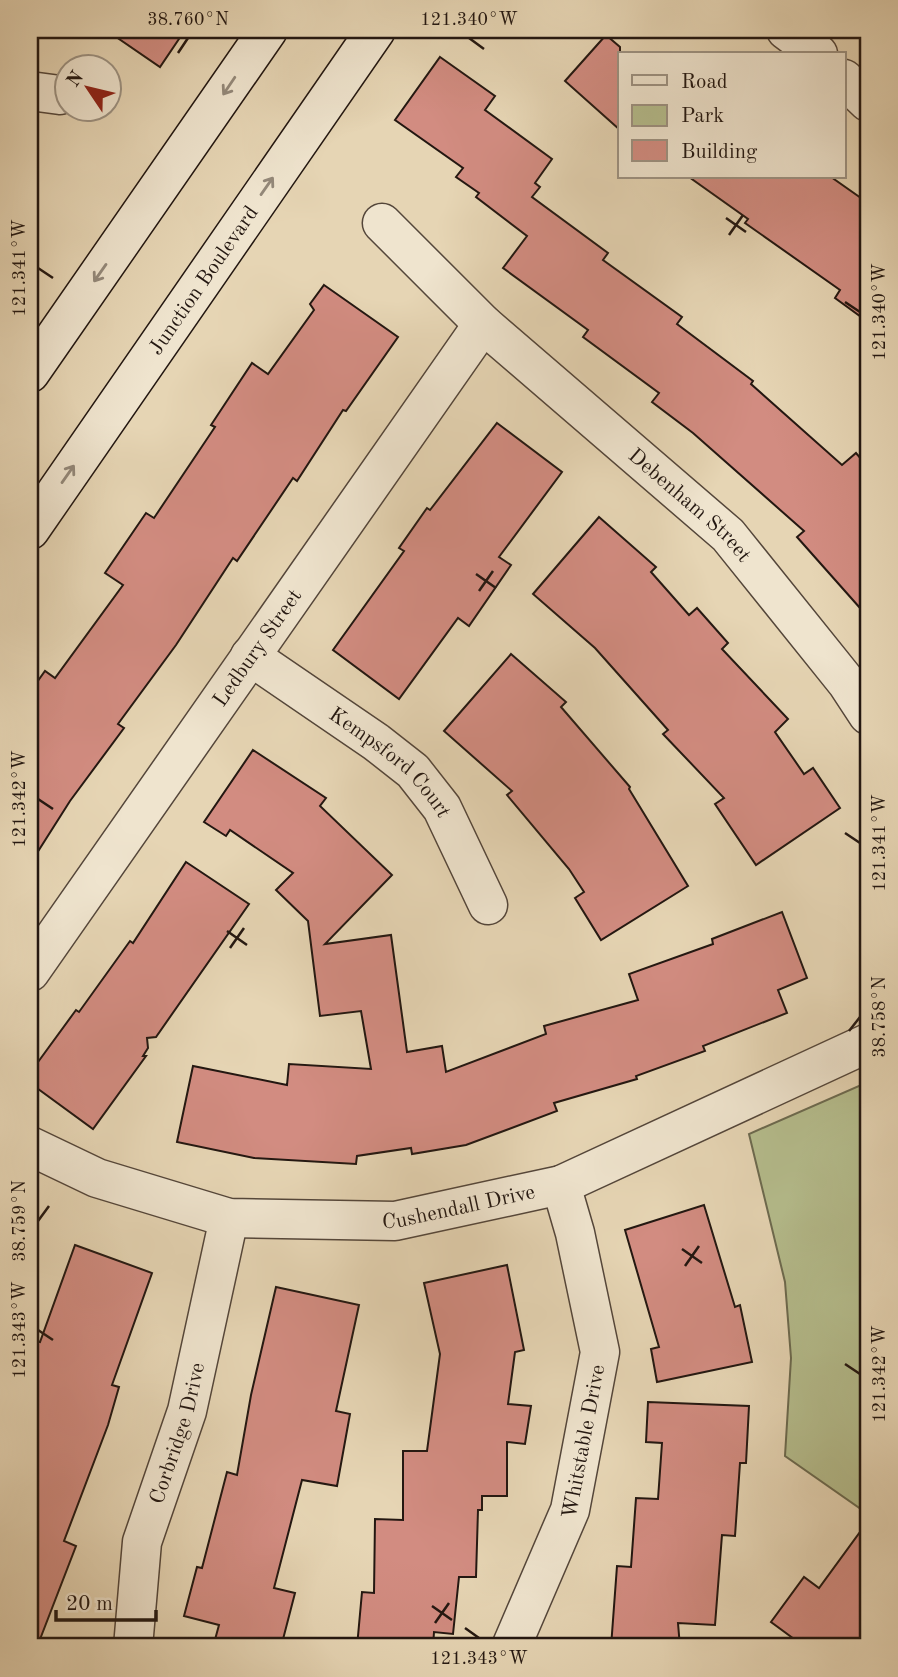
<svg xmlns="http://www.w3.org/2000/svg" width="898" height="1677" viewBox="0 0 898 1677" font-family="'Old Standard TT',serif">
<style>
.green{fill:#b5bd8d;stroke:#6c6a4f;stroke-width:2}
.building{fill:#d28c81;stroke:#231711;stroke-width:2}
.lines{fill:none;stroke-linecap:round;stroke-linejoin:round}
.minor-casing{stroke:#54463a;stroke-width:41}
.secondary-casing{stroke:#231711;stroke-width:41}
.minor{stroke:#efe4ce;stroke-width:38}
.secondary{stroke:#efe4ce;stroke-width:38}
.oneway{stroke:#938879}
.ticks{fill:none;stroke:#231711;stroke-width:2.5}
.labels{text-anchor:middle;stroke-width:5;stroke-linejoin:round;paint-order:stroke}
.street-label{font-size:21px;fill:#231711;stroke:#efe4ce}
.neatline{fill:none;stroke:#231711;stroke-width:2.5}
.ticks-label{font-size:18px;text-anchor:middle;fill:#231711}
</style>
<rect width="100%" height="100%" fill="#e6d5b4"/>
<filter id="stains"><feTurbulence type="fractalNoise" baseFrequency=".00286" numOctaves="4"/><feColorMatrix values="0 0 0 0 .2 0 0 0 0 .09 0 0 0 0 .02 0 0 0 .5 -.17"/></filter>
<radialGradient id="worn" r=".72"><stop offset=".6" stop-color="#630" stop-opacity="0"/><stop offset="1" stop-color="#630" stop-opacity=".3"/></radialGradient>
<!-- green -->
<polygon class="green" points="868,1082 868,1514 785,1456 791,1358 785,1282 749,1134"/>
<!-- building -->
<g class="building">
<polygon points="106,30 185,30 160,67"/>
<polygon points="606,35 620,47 620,130 565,81"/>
<polygon points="440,57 495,96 485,110 552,159 535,183 540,187 532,197 608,253 603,260 682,317 677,324 753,381 751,384 842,465 856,453 868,467 868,617 797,537 804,531 693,433 652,402 659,393 583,337 588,330 503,268 527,236 476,197 479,193 456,177 463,168 395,120"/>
<polygon points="689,177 831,177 868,203 868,322 835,298 840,290 745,223 748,219"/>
<polygon points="324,285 398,337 346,411 343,410 297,481 293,478 237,561 233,558 176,645 118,724 124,728 70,801 30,864 30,692 45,671 55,678 123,585 105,573 146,513 154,518 215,427 211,425 252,363 268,374 314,310 310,304"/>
<polygon points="497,423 562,472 499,557 511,565 469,626 458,618 399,699 333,650 404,551 399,548 427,508 430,510"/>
<polygon points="599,517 656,567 651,572 689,615 697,608 728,643 722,649 788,719 775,732 804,774 813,768 840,808 756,865 715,804 724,798 663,734 668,730 595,648 533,594"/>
<polygon points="511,654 566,702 561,707 630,787 629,789 688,886 601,940 575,898 584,892 569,869 507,795 512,791 444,731"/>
<polygon points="253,750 326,798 320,806 392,875 325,944 391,935 407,1052 442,1046 446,1072 546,1034 544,1026 638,1000 629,974 713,944 712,939 782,912 807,978 778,990 787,1013 703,1046 705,1051 636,1076 637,1079 554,1103 557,1111 466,1145 412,1154 411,1148 357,1156 356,1164 254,1158 177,1142 193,1066 287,1085 289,1064 371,1069 361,1011 320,1016 308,921 276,890 293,873 230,830 226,836 204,822"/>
<polygon points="186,862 249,904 156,1037 147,1038 148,1048 143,1056 146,1056 93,1129 30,1083 30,1073 76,1010 79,1012 130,941 133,943"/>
<polygon points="704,1205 735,1307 740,1305 752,1362 657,1382 651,1349 659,1347 625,1230"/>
<polygon points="75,1245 152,1273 112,1385 119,1387 108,1425 64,1541 76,1546 37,1647 30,1647 30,1340 40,1342"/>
<polygon points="507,1265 524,1350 515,1352 508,1404 531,1406 525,1444 507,1442 507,1496 482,1496 482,1510 478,1510 476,1577 459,1577 453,1634 434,1632 433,1647 357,1647 362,1592 374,1593 375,1519 403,1520 403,1451 427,1451 440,1354 424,1283"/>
<polygon points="276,1287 359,1305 336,1411 350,1414 337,1486 302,1480 274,1588 295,1593 281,1647 213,1647 219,1625 184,1616 197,1567 202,1568 227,1472 237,1475 251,1395"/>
<polygon points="648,1402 749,1406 746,1463 740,1463 735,1536 722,1535 715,1625 678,1623 680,1647 611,1647 617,1566 631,1567 636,1498 658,1499 662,1443 646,1442"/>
<polygon points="868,1521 868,1647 805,1647 771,1622 804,1577 819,1588"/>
</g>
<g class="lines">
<defs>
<g id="minor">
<polyline points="786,30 818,54"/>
<polyline points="844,79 868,102"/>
<polyline points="30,91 60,95"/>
<path id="s1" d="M382,223L483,324L728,535L847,683L868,715"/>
<path id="s2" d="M250,656L376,742L413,771L442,808L488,905"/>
<path id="s3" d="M30,972L483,324"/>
<path id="s4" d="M30,1146L97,1178L229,1218L395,1221L561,1185L868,1043"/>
<path id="s5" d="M133,1647L142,1542L187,1411L229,1218"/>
<path id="s6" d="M511,1647L570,1510L600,1352L575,1233L561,1185"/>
</g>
<g id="secondary">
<polyline points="30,373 268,30"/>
<path id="s7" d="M30,530L376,30"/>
</g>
</defs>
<!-- minor casing -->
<use href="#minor" class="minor-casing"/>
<!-- secondary casing -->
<use href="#secondary" class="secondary-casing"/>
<!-- minor -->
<use href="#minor" class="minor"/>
<!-- secondary -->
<use href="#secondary" class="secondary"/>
</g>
<!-- one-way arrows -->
<defs><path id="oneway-shaft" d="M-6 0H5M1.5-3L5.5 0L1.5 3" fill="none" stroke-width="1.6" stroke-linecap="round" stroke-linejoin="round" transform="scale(1.75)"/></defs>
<g class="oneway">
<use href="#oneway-shaft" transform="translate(229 86) rotate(124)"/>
<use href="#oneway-shaft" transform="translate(267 186) rotate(-55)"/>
<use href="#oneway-shaft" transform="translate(100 273) rotate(125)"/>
<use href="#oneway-shaft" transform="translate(68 474) rotate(-55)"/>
</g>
<!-- ticks -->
<path class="ticks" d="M469,38L484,49M178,53L188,38M726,218L746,232M729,235L743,215M38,268L53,278M845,302L860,312M476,574L496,588M479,591L493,571M38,799L53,809M845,833L860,843M227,931L247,945M230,948L244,928M849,1031L860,1017M38,1221L49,1206M682,1249L702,1263M685,1266L699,1246M38,1330L53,1340M845,1364L860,1374M432,1606L452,1620M435,1623L449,1603M465,1628L479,1638"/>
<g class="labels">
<!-- street labels -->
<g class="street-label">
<text dy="7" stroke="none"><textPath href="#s7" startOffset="304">Junction Boulevard</textPath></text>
<text dy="7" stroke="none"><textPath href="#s1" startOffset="418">Debenham Street</textPath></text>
<text dy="7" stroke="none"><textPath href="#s3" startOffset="396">Ledbury Street</textPath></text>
<text dy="7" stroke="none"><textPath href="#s2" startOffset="177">Kempsford Court</textPath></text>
<text dy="7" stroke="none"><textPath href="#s4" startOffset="443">Cushendall Drive</textPath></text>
<text dy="7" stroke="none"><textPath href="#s5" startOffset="220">Corbridge Drive</textPath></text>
<text dy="7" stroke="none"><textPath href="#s6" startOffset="219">Whitstable Drive</textPath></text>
</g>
</g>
<!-- margin -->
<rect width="898" height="1677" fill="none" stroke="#e6d5b4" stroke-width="77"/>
<!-- legend -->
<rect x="618" y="52" width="228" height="126" fill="#efe4ce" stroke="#9d9282" stroke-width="2"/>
<rect x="632" y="75" width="35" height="10" fill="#efe4ce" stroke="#9d9282" stroke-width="2"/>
<text x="681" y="88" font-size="21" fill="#231711">Road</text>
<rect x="632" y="105" width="35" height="21" fill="#b5bd8d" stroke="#9d9282" stroke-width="2"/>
<text x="681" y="122" font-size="21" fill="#231711">Park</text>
<rect x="632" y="140" width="35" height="21" fill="#d28c81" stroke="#9d9282" stroke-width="2"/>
<text x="681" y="158" font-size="21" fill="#231711">Building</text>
<!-- north arrow -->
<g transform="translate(88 88) rotate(305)"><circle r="33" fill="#efe4ce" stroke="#9d9282" stroke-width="2"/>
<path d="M0-5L12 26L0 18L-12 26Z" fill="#8f2418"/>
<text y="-10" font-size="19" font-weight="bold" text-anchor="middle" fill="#231711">N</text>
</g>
<!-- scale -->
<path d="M56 1610v10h100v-10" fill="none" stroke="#231711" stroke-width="3.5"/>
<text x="66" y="1610" font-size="21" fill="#231711" stroke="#efe4ce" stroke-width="5" paint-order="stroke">20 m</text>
<rect x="38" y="38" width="822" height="1600" class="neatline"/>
<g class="ticks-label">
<text x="188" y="25">38.760°N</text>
<text x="469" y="25">121.340°W</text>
<text transform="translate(19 268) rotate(-90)" y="6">121.341°W</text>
<text transform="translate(879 312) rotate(-90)" y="6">121.340°W</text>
<text transform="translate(19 799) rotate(-90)" y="6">121.342°W</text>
<text transform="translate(879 843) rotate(-90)" y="6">121.341°W</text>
<text transform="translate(879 1017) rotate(-90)" y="6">38.758°N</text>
<text transform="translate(19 1221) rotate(-90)" y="6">38.759°N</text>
<text transform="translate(19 1330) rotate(-90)" y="6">121.343°W</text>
<text transform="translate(879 1374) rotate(-90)" y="6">121.342°W</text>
<text x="479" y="1664">121.343°W</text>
</g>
<rect width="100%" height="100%" filter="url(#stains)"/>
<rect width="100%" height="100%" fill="url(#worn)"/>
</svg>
